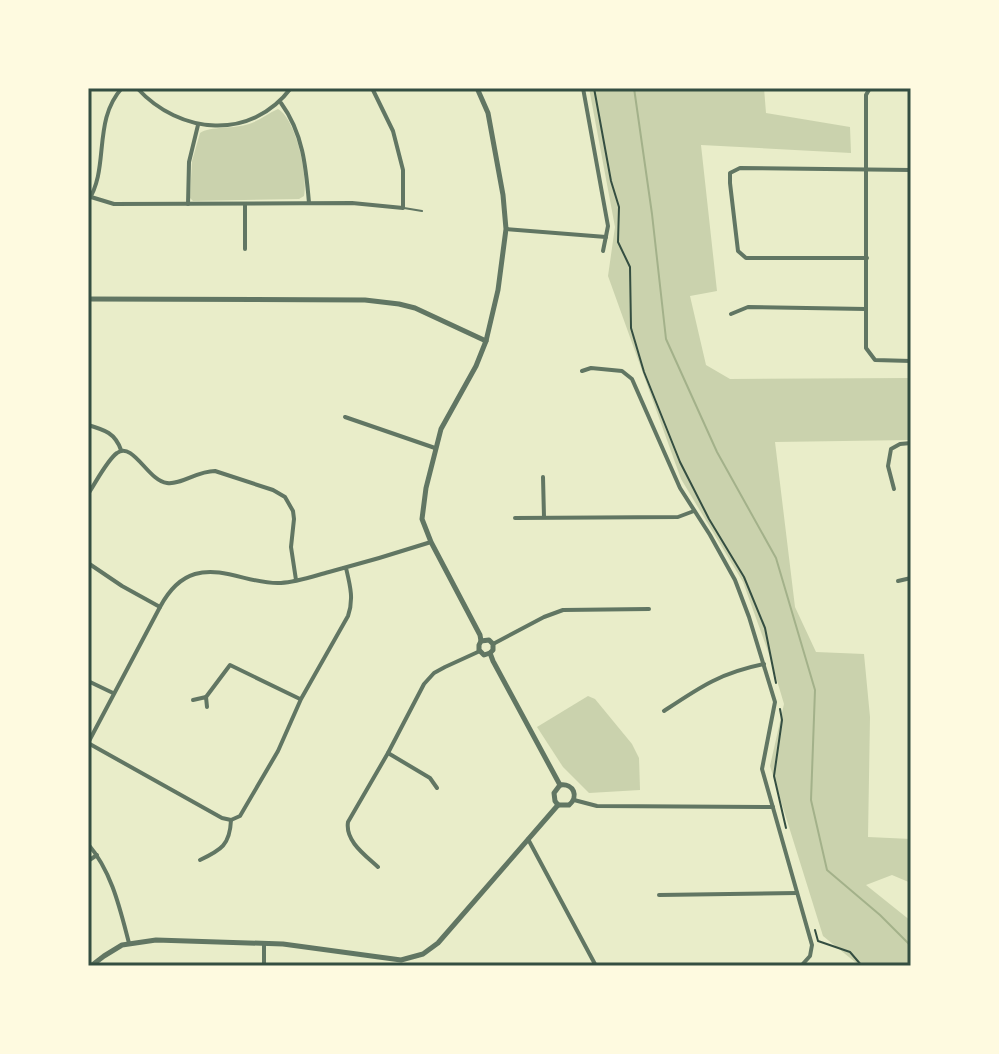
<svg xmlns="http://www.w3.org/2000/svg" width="999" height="1054" viewBox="0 0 999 1054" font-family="Lato,sans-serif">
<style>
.green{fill:#cad2ad}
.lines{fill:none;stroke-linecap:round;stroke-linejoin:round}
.stream{stroke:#a3b18a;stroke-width:2}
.path{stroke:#344e41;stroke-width:2}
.service{stroke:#617663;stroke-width:2}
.minor{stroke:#617663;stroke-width:4}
.tertiary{stroke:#617663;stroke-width:5}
.neatline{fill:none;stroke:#344e41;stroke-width:3}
</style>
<rect width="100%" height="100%" fill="#e9edc9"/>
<!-- green -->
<g class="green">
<polygon points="589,88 764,88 766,113 850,127 851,153 701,145 717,291 690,296 706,365 730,379 911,378 911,440 775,442 795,607 816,652 864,654 870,717 868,837 911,839 911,883 892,875 866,885 911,921 911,966 860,966 823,936 770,766 784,704 770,657 743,582 681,479 608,276 615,227"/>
<path d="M278,109C296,119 308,175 304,196L299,199L193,201L190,198L192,161L200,133C210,126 235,129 249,124C259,121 268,113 278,109Z"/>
<polygon points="588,696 595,699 632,744 639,758 640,790 589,793 563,767 537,727"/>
</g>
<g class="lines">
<!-- stream -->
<polyline class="stream" points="634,88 652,214 666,339 717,452 776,558 815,690 811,800 827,870 880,915 911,946"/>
<!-- path -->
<g class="path">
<polyline points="594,88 611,181 619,207 618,242 630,267 631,328 644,372 680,462 709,519 744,577 765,628 776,683"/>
<polyline points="780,709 782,720 774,776 786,828"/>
<polyline points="815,930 818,941 850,952 862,966"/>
</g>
<!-- service -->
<polyline class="service" points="404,208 422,211"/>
<!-- minor -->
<g class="minor">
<path d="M137,88C180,135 251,141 291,88"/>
<polyline points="583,88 608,226 603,251"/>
<polyline points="870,88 866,95 866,348 875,360 911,361"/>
<path d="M281,103C303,133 306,167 309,203"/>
<polyline points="91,197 114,204 352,203 403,208 403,170 393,131 372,88"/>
<path d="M88,201C110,168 92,121 122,88"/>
<polyline points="188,204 189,162 198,125"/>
<polyline points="245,204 245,249"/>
<polyline points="506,229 606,237"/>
<polyline points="867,258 746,258 738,251 730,183 730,173 740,168 911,170"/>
<polyline points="731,314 748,307 866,309"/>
<polyline points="582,371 591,368 622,371 632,379 680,488 710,535 735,580 749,617 775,702 762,769 812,945 810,956 801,966"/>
<polyline points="345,417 435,448"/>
<path d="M88,425C105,430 115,433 121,450"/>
<polyline points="543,477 544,517"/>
<polyline points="894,489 888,466 891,449 900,444 911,443"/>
<path d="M88,494C95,484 107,460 117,453C133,441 148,481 167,483C181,485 197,471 215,471L273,490L285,497L293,511L294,519L291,547L296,580"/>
<polyline points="515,518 678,517 694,511"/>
<polyline points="88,563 122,586 160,607"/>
<path d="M346,568C350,585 354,599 348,616L301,699L278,751L240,816L231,820L222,818L88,743L160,607C168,592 178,579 195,574C224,566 252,585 281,583C297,582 314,576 329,572C363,563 397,553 431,542"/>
<polyline points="898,581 911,578"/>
<polyline points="493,644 544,617 563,610 649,609"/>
<polyline points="88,681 113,693"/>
<polyline points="206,697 230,665 300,699"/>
<polyline points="193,700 206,697 207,707"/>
<path d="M664,711C700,687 720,673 764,664"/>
<polyline points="388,753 430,778 437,788"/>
<polyline points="574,800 597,806 773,807"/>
<polyline points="528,839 596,966"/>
<path d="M88,844C112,872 120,909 129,943"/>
<path d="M200,860C221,850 230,845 231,820"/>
<polyline points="88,861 97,855"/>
<path d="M378,867C365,855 345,841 348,822L388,753L424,684L434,673L445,667L480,651"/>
<polyline points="659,895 797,893"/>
<polyline points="264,966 264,943"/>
</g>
<!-- tertiary -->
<g class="tertiary">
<polyline points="477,88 488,113 503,195 506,229 498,290 486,341 476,366 441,429 426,488 422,519 431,542 480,635 481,641 479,645 479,650 484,655 490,653"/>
<polyline points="88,299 365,300 399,304 415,308 486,341"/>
<polyline points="481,641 489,640 493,644 493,650 490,653 493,661 560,785"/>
<path d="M558,805H569C579,797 574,783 560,785"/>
<polyline points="558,805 555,801 554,793 560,785"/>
<polyline points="91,966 104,956 122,945 156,940 283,944 401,960 423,954 438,943 558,805"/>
</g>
</g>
<!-- border -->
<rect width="999" height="1054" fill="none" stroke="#fefae0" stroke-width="180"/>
<rect x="90" y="90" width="819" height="874" class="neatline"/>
</svg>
